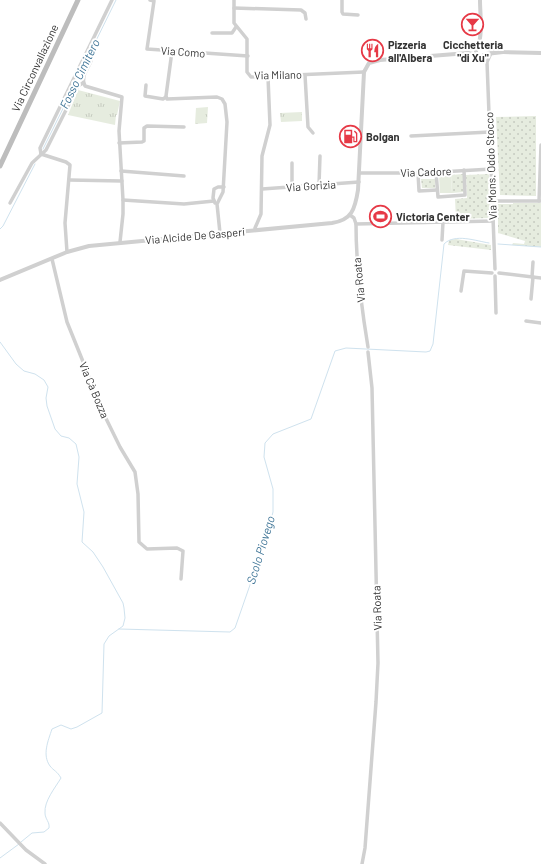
<svg xmlns="http://www.w3.org/2000/svg" width="541" height="864" viewBox="0 0 541 864" font-family="Barlow,sans-serif">
<style>
.grass{fill:url(#grass-dots)}
.park{fill:url(#park-tufts)}
.pitch{fill:#e6ecdf}
.lines{fill:none;stroke-linecap:round;stroke-linejoin:round}
.stream{stroke:#cfe2ee;stroke-width:1}
.minor{stroke:#d0d0d0;stroke-width:3.5}
.tertiary{stroke:#d0d0d0;stroke-width:4}
.secondary{stroke:#bdbdbd;stroke-width:5}
.labels{text-anchor:middle;stroke-width:4;stroke-linejoin:round;paint-order:stroke}
.poi-label{font-size:11px;font-weight:bold;fill:#333;stroke:#fff;text-anchor:start}
.street-label{font-size:11px;fill:#333;stroke:#fff}
.water-label{font-size:12px;font-style:italic;fill:#3f7597;stroke:#fff}
</style>
<defs>
<pattern id="grass-dots" width="8" height="8" patternUnits="userSpaceOnUse"><rect width="8" height="8" fill="#e6ecdf"/><path d="M2 2h.1M6 6h.1" fill="none" stroke="#c6cbc0" stroke-width="1.8" stroke-linecap="round"/></pattern>
<pattern id="park-tufts" width="24" height="20" patternUnits="userSpaceOnUse"><rect width="24" height="20" fill="#e6ecdf"/><path d="M3 7l-1-3M5 7V3M7 7l1-3M15 17l-1-3M17 17v-4M19 17l1-3" fill="none" stroke="#c6cbc0"/></pattern>
</defs>
<rect width="100%" height="100%" fill="#fff"/>
<!-- grass -->
<g class="grass">
<polygon points="536,116 536,196 500,195 496,117"/>
<polygon points="463,174 464,192 452,193 451,175"/>
<polygon points="488,174 489,175 490,218 456,219 455,199 467,198 466,175"/>
<polygon points="421,179 435,179 435,188 422,188"/>
<polygon points="513,203 541,203 541,247 512,245 513,243 524,244 525,241 498,233 498,204 513,204"/>
<polygon points="456,239 491,245 491,250 448,245 449,240"/>
</g>
<!-- park -->
<g class="park">
<polygon points="78,90 120,101 117,115 116,115 115,125 68,115"/>
<polygon points="208,107 207,123 195,124 196,108"/>
<polygon points="302,112 302,121 281,122 280,113"/>
</g>
<!-- pitch -->
<polygon class="pitch" points="451,175 452,193 440,193 439,176"/>
<g class="lines">
<!-- stream -->
<g class="stream">
<polyline points="88,57 116,0"/>
<polyline points="43,149 87,60"/>
<polyline points="0,229 3,226 35,164"/>
<polyline points="498,244 541,247"/>
<path d="M0,342L16,364L24,371L35,374L44,380L48,387L46,398L47,406L55,429L61,436L69,438L76,444L79,457L77,484L84,512L82,542L93,552L103,567L123,603L124,608L125,618L123,626L109,636L104,644L102,713L77,727L71,729L61,725L52,729C48,741 42,755 50,766C54,771 57,771 61,778C55,788 44,801 45,813C45,819 50,822 49,828L44,832L32,833L21,842"/>
<path d="M119,629L230,632L235,628L266,539L273,512V489L264,457L265,443L273,434L311,419L335,351L346,348L426,352L430,351L433,344L444,244C455,233 476,241 489,243"/>
<polyline points="0,858 19,844"/>
</g>
<!-- minor -->
<g class="minor">
<polyline points="150,0 154,1 147,49 248,56"/>
<polyline points="234,0 234,23 247,39 247,72 251,77 364,72"/>
<polyline points="342,0 342,12 343,14 358,15"/>
<polyline points="234,8 301,10 305,13 306,19"/>
<polyline points="212,33 232,33 236,27"/>
<polyline points="172,51 166,96 167,99 217,97 222,99 225,104 227,122 223,192 217,204 220,233"/>
<polyline points="491,53 487,62 495,269"/>
<path d="M86,56L91,61C88,69 80,77 85,86L122,97L119,131L123,200V214L120,242"/>
<polyline points="305,75 308,127 313,133"/>
<polyline points="146,85 145,96 163,99 166,97"/>
<polyline points="411,136 490,132"/>
<polyline points="119,143 142,142 144,141 144,128 147,126 184,127"/>
<polyline points="41,154 40,148 112,0"/>
<polyline points="41,154 66,162 70,165 65,223 67,252"/>
<polyline points="121,171 184,176"/>
<polyline points="436,172 438,197 465,195 464,170"/>
<polyline points="360,173 422,173 492,169"/>
<polyline points="418,173 419,191 437,190"/>
<polyline points="69,180 122,181"/>
<polyline points="319,185 320,156"/>
<polyline points="292,187 292,163"/>
<polyline points="262,189 359,182"/>
<polyline points="123,200 184,204 214,201"/>
<polyline points="493,201 540,201"/>
<polyline points="539,201 541,145"/>
<polyline points="10,203 32,163 46,150 78,86 83,83"/>
<polyline points="215,203 213,198 214,189 218,187 224,187"/>
<path d="M350,215L354,218L356,224C356,266 361,305 368,347"/>
<polyline points="356,224 493,221"/>
<polyline points="255,230 255,228 261,214 262,156 270,125 268,77"/>
<polyline points="442,240 443,222"/>
<polyline points="52,259 67,322 88,374 93,392 120,447 135,472 138,494 139,542 147,549 177,548 183,551 181,579"/>
<polyline points="499,273 541,278"/>
<polyline points="495,276 496,313"/>
<polyline points="532,277 533,262"/>
<polyline points="461,291 464,271 492,273"/>
<polyline points="531,299 533,277"/>
<polyline points="526,321 541,323"/>
<polyline points="0,823 26,850 45,864"/>
<polyline points="362,864 365,848 376,702 378,663 372,388 368,352"/>
</g>
<!-- tertiary -->
<g class="tertiary">
<path d="M480,0C480,12 482,26 480,38C480,44 475,47 476,53L479,56H482L486,54L503,52"/>
<polyline points="486,48 503,52 541,53"/>
<path d="M0,280L67,252L89,246L332,223C352,220 355,209 358,190L364,72L369,63L380,60L468,53L478,55"/>
</g>
<!-- secondary -->
<polyline class="secondary" points="0,166 78,0"/>
</g>
<!-- icons -->
<defs>
<symbol id="bar-ring" viewBox="-11 -11 22 22"><circle r="9.5" fill="#fff" stroke="#e63946" stroke-width="1.5"/><path d="M-6-5H6L.8 .8V4.5H3.5V6h-7V4.5H-.8V.8Z" fill="#e63946"/></symbol>
<symbol id="restaurant-ring" viewBox="-11 -11 22 22"><circle r="9.5" fill="#fff" stroke="#e63946" stroke-width="1.5"/><path d="M-5-6h1v4h1v-4h1v4h1v-4h1v5L-1.5 .5V6h-2V.5L-5-1ZM5-6V6H3V1.5H1.5Q1.5-4 5-6Z" fill="#e63946"/></symbol>
<symbol id="fuel-ring" viewBox="-11 -11 22 22"><circle r="9.5" fill="#fff" stroke="#e63946" stroke-width="1.5"/><path d="M-5.5-6h7V0h2V4h1.3V-2.5L3-4.5l.8-.8L6-3V5H2.5V1h-1V6h-7ZM-4.2-4.7v3.2H.2V-4.7Z" fill="#e63946"/></symbol>
<symbol id="stadium-ring" viewBox="-11 -11 22 22"><circle r="9.5" fill="#fff" stroke="#e63946" stroke-width="1.5"/><path d="M0-5a6.5 5 0 1 0 0 10a6.5 5 0 1 0 0-10ZM-3.5-1.8h7v3.6h-7Z" fill="#e63946"/></symbol>
</defs>
<g fill-rule="evenodd">
<use href="#bar-ring" x="460" y="12" width="25" height="25"/>
<use href="#restaurant-ring" x="360" y="38" width="25" height="25"/>
<use href="#fuel-ring" x="338" y="124" width="25" height="25"/>
<use href="#stadium-ring" x="368" y="204" width="25" height="25"/>
</g>
<g class="labels">
<!-- poi labels -->
<g class="poi-label">
<text x="388" y="49">Pizzeria<tspan x="388" dy="13">all'Albera</tspan></text>
<text x="473" y="49" text-anchor="middle">Cicchetteria<tspan x="473" dy="13">"di Xu"</tspan></text>
<text x="366" y="141">Bolgan</text>
<text x="396" y="221">Victoria Center</text>
</g>
<!-- street labels -->
<g class="street-label">
<text transform="translate(183 52) rotate(4)" y="4">Via Como</text>
<text transform="translate(35 68) rotate(-65)" y="4">Via Circonvallazione</text>
<text transform="translate(278 75) rotate(-1)" y="4">Via Milano</text>
<text transform="translate(491 166) rotate(-92)" y="4">Via Mons. Oddo Stocco</text>
<text transform="translate(426 172) rotate(-2)" y="4">Via Cadore</text>
<text transform="translate(311 186) rotate(-4)" y="4">Via Gorizia</text>
<text transform="translate(195 236) rotate(-5)" y="4">Via Alcide De Gasperi</text>
<text transform="translate(359 280) rotate(-96)" y="4">Via Roata</text>
<text transform="translate(94 390) rotate(67)" y="4">Via Cà Bozza</text>
<text transform="translate(377 608) rotate(-92)" y="4">Via Roata</text>
</g>
<!-- water labels -->
<g class="water-label">
<text transform="translate(80 74) rotate(-64)" y="4">Fosso Cimitero</text>
<text transform="translate(261 550) rotate(-73)" y="4">Scolo Piovego</text>
</g>
</g>
</svg>
